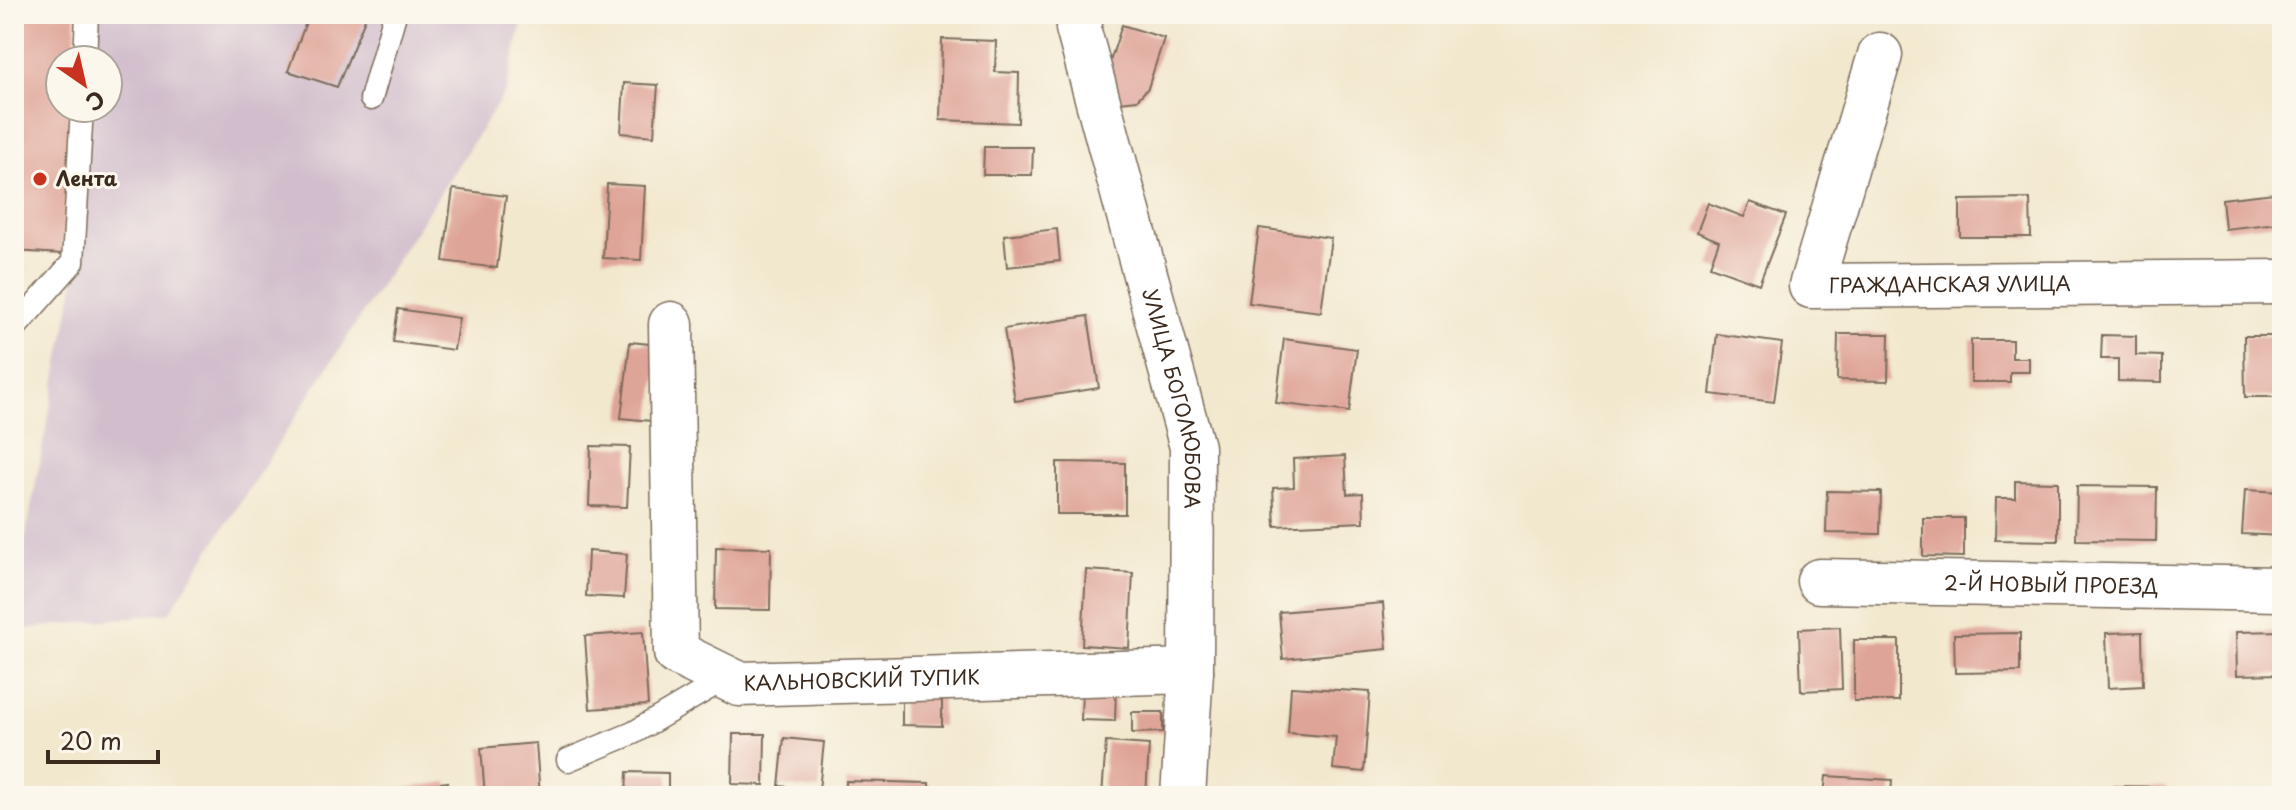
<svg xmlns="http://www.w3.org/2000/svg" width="2296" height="810" viewBox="0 0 2296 810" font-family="'Playpen Sans',sans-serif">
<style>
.industrial{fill:#d1bdcc}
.building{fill:#dfa498}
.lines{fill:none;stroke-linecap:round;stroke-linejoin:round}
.service-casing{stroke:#7b6c5c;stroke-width:25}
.minor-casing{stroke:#7b6c5c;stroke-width:47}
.tertiary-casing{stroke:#7b6c5c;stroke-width:47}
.service{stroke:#fff;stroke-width:22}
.minor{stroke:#fff;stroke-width:44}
.tertiary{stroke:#fff;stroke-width:44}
.poi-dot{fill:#c8321e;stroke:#fbf7ec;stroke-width:3}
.labels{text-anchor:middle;stroke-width:6;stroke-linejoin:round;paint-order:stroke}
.poi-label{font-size:20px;font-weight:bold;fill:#3b2a1e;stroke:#fbf7ec;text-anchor:start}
.street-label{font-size:20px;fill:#3b2a1e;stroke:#fbf7ec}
</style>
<rect width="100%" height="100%" fill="#fbf7ec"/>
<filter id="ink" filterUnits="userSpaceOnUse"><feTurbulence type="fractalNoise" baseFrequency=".0125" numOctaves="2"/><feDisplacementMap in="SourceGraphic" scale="16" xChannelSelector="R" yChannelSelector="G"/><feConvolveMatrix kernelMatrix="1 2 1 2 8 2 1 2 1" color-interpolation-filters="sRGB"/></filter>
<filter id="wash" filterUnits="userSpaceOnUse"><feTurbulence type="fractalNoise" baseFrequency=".006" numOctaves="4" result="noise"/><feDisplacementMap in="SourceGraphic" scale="32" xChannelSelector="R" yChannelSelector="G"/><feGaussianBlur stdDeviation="1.8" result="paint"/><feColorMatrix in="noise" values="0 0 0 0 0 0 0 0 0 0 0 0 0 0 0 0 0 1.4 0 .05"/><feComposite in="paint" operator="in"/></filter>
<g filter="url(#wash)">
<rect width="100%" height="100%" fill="#f2e8ce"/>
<!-- industrial -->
<polygon class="industrial" points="93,14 524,14 506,91 169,613 14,630 14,596 83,238 89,108 108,108 108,60 91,60"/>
<g id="blocks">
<!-- building -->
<g class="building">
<polygon points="14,14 76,14 74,60 60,60 60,108 71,108 63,254 14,251"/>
<polygon points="309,14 367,14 337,87 288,71"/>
<polygon points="1122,25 1164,38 1148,88 1137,100 1120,102 1106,74"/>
<polygon points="942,39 996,41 995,72 1019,73 1018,123 940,120"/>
<polygon points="624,83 658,85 654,136 621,133"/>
<polygon points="984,147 1033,147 1032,175 983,175"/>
<polygon points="607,184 645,186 641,260 603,258"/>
<polygon points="453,189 506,196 497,268 443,261"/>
<polygon points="2274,193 2278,223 2225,229 2222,199"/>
<polygon points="2030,199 2031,237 1960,237 1960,200"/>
<polygon points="1750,202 1786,215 1759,284 1710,266 1719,241 1697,232 1708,203 1744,217"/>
<polygon points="1259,228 1331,238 1321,312 1249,303"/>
<polygon points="1057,229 1060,261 1007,267 1004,235"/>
<polygon points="398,309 459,318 454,350 393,342"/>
<polygon points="1088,316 1099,388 1015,401 1004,329"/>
<polygon points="1717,334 1782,343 1774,402 1710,394"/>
<polygon points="1838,334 1889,334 1888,381 1837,380"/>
<polygon points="2102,335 2136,336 2136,355 2162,356 2162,382 2118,381 2118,359 2101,359"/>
<polygon points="2244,336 2282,336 2282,397 2245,397"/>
<polygon points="1284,339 1357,349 1349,412 1276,403"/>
<polygon points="1971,340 2012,340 2012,358 2029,358 2029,372 2010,372 2010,382 1971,382"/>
<polygon points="630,342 660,345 651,421 621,418"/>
<polygon points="591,446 630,447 627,507 589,506"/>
<polygon points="1345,456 1347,494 1363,493 1364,522 1275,526 1273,488 1294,487 1293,459"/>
<polygon points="1057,462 1125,463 1125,514 1057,514"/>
<polygon points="2015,481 2058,482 2058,541 1995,540 1996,498 2015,498"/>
<polygon points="2077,486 2157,487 2156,541 2076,540"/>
<polygon points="2245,490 2282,492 2282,536 2242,534"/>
<polygon points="1827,491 1881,492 1880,534 1826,533"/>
<polygon points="1923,518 1964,518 1964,557 1923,556"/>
<polygon points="716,547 771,548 770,610 715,609"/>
<polygon points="588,551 627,554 624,598 586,596"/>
<polygon points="1086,570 1133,573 1129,648 1082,645"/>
<polygon points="1383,603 1387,649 1283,659 1279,612"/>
<polygon points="1840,627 1842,689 1801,691 1799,629"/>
<polygon points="2282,631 2282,674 2237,675 2236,632"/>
<polygon points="643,632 648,705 590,709 585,636"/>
<polygon points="2142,632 2143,686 2108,688 2106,633"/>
<polygon points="2020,633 2020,672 1955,673 1954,634"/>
<rect x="1854" y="640" width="45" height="61"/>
<polygon points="1291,687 1370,692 1364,772 1333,769 1336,737 1288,733"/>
<polygon points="1082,689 1116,689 1115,721 1081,720"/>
<polygon points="902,692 942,692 942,726 902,725"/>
<polygon points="1132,712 1163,712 1163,732 1132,733"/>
<polygon points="733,734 765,734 764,785 732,784"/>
<polygon points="784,738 824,742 819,790 779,786"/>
<polygon points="1106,742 1149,745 1146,796 1102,796"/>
<polygon points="536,743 540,796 485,796 481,748"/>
<polygon points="627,772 668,773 668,796 626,796"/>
<polygon points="1826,776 1892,780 1891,796 1824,796"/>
<polygon points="846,781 929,783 929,796 846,796"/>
<polygon points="448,782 450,796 362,796 362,794"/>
<polygon points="2110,786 2167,787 2167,796 2110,796"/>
</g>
</g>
</g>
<g filter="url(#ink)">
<use href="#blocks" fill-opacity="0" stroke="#7b6c5c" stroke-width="2"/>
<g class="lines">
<defs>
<g id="service">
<polyline points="85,60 87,14"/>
<polyline points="371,99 395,14"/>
<polyline points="14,329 73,262 82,108"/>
<polyline points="568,760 633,733 726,678"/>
</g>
<g id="minor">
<path id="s1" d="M1880,55L1811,286L2282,282"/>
<path id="s2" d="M671,324L676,653L739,684L1191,671"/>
<path id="s3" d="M1819,581L2282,589"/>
</g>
<g id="tertiary">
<path id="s4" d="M1082,14L1078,28L1192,447L1191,671L1183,796"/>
</g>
</defs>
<!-- service casing -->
<use href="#service" class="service-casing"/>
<!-- minor casing -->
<use href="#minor" class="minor-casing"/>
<!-- tertiary casing -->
<use href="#tertiary" class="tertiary-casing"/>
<!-- service -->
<use href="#service" class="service"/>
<!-- minor -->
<use href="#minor" class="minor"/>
<!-- tertiary -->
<use href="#tertiary" class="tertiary"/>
</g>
</g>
<!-- markers -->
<circle class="poi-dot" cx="40" cy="179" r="8"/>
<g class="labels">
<!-- poi labels -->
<g class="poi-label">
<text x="56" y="186">Лента</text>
</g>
<!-- street labels -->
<g class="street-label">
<text dy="7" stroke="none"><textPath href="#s1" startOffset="380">ГРАЖДАНСКАЯ УЛИЦА</textPath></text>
<text dy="7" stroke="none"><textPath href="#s4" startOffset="398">УЛИЦА БОГОЛЮБОВА</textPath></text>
<text dy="7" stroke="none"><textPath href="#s3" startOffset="232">2-Й НОВЫЙ ПРОЕЗД</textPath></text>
<text dy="7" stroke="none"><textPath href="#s2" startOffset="522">КАЛЬНОВСКИЙ ТУПИК</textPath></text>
</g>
</g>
<!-- margin -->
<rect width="2296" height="810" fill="none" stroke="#fbf7ec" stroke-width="48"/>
<!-- north arrow -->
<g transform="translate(84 84) rotate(146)"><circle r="38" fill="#fbf7ec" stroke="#aea59a" stroke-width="2"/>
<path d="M0-6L14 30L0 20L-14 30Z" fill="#c8321e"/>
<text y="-12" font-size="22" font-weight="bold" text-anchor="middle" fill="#3b2a1e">С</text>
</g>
<!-- scale -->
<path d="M48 750v12h110v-12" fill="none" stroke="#3b2a1e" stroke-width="4"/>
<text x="60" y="750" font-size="24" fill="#3b2a1e" stroke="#fbf7ec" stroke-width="6" paint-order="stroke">20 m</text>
</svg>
